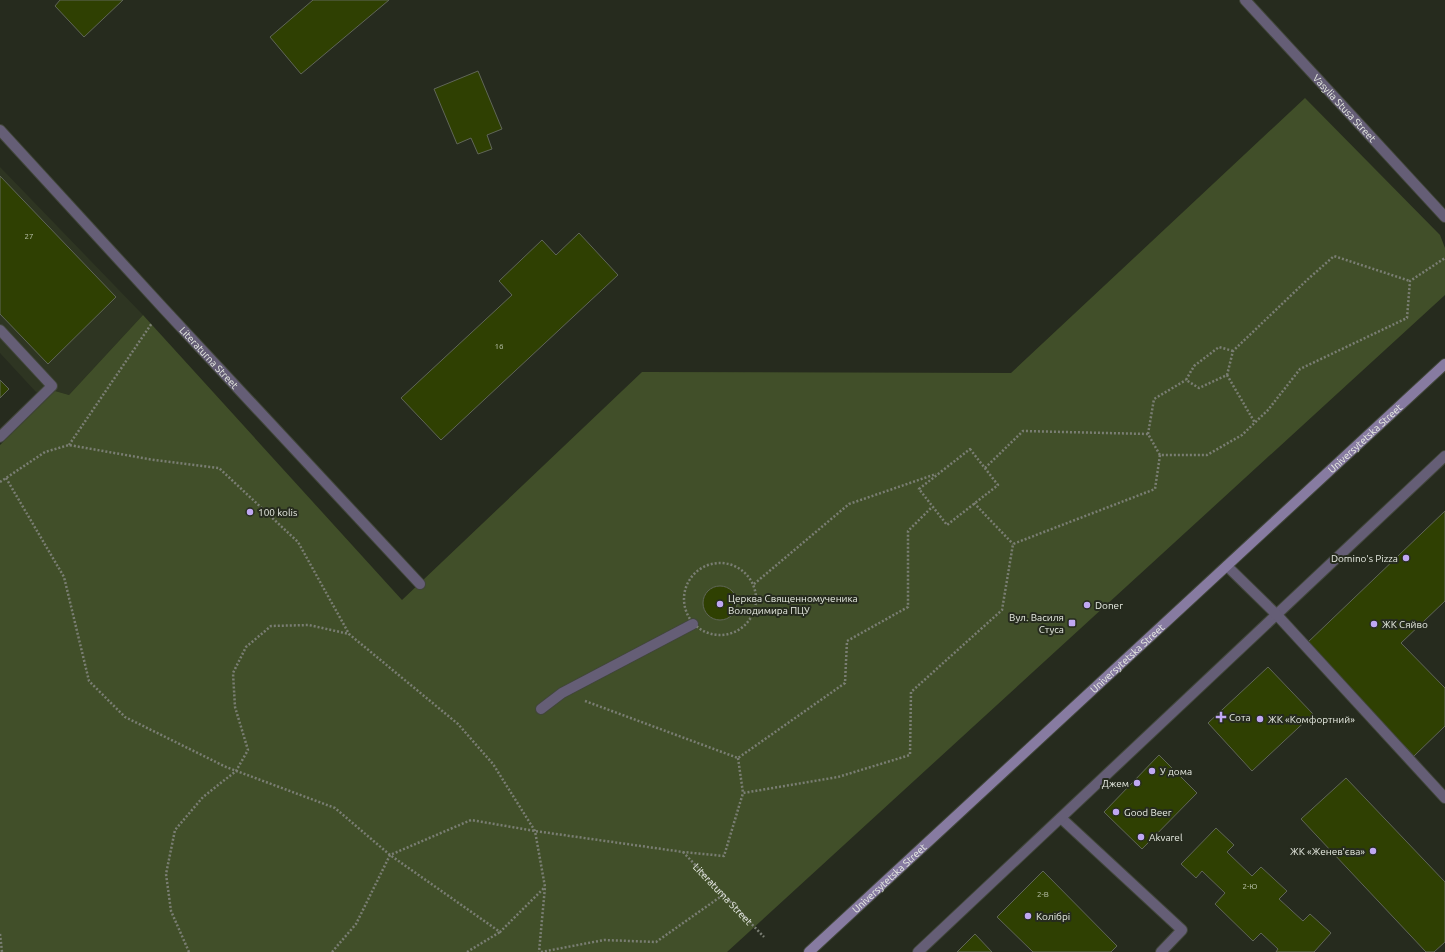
<svg xmlns="http://www.w3.org/2000/svg" width="1445" height="952" viewBox="0 0 1445 952" font-family="Ubuntu,sans-serif">
<style>
.built{fill:#2e3522}
.green{fill:#414f29}
.building{fill:#2f4002;stroke:#606658}
.lines{fill:none;stroke-linecap:round;stroke-linejoin:round}
.service-casing{stroke:#41463a;stroke-width:12}
.minor-casing{stroke:#41463a;stroke-width:12}
.tertiary-casing{stroke:#41463a;stroke-width:12}
.secondary-casing{stroke:#41463a;stroke-width:12}
.path{stroke:#7a7e73;stroke-width:2.5;stroke-dasharray:2 2;stroke-linecap:butt}
.service{stroke:#655e76;stroke-width:10}
.minor{stroke:#655e76;stroke-width:10}
.tertiary{stroke:#655e76;stroke-width:10}
.secondary{stroke:#877ba1;stroke-width:10}
.poi-dot{fill:#c0a8f3;stroke:#262b1e;stroke-width:1.5}
.labels{text-anchor:middle;stroke-width:4;stroke-linejoin:round;paint-order:stroke}
.number-label{font-size:8px;fill:#bac2ac}
.street-label{font-size:10px;fill:#e9ede4;stroke:#262b1e}
.poi-label{font-size:10px;fill:#e9ede4;stroke:#262b1e;text-anchor:start}
</style>
<rect width="100%" height="100%" fill="#262b1e"/>
<!-- built -->
<polygon class="built" points="0,167 143,315 69,395 55,391 36,392 0,353"/>
<!-- green -->
<polygon class="green" points="1305,98 1440,235 1445,248 1445,295 727,952 0,952 0,445 55,391 69,395 143,315 402,600 642,372 1011,373"/>
<!-- building -->
<g class="building">
<polygon points="60,0 123,0 84,37 55,6"/>
<polygon points="313,0 389,0 301,74 270,37"/>
<polygon points="478,71 502,129 487,135 492,149 478,154 471,138 457,144 434,89"/>
<polygon points="0,176 116,297 48,364 0,314"/>
<polygon points="579,233 618,275 441,440 401,398 512,295 499,281 542,240 556,255"/>
<polygon points="0,380 9,389 0,398"/>
<polygon points="1445,511 1445,601 1401,643 1445,688 1445,726 1414,756 1306,644"/>
<circle cx="720" cy="603" r="17"/>
<polygon points="1268,667 1313,714 1252,771 1208,723"/>
<polygon points="1159,755 1197,793 1142,849 1104,812"/>
<polygon points="1346,778 1445,882 1445,942 1434,952 1426,952 1301,819"/>
<polygon points="1216,828 1234,845 1227,852 1252,876 1261,867 1287,891 1279,899 1303,921 1310,914 1331,933 1314,952 1276,952 1278,949 1261,933 1253,941 1215,904 1225,893 1202,871 1196,878 1181,864"/>
<polygon points="1043,871 1117,946 1111,952 1033,952 997,917"/>
<polygon points="975,934 992,952 957,952"/>
</g>
<g class="lines">
<defs>
<g id="service">
<polyline points="0,330 52,386 0,437"/>
<polyline points="541,709 562,693 693,624"/>
<polyline points="1061,818 1182,930 1161,952"/>
<polyline points="918,952 1445,456"/>
</g>
<g id="minor">
<path id="s2" d="M0,130L164,309L420,584"/>
<polyline points="1227,566 1277,615 1445,798"/>
</g>
<g id="tertiary">
<path id="s3" d="M1245,0L1445,217"/>
</g>
<g id="secondary">
<path id="s4" d="M809,952L1445,364"/>
</g>
</defs>
<!-- service casing -->
<use href="#service" class="service-casing"/>
<!-- minor casing -->
<use href="#minor" class="minor-casing"/>
<!-- tertiary casing -->
<use href="#tertiary" class="tertiary-casing"/>
<!-- secondary casing -->
<use href="#secondary" class="secondary-casing"/>
<!-- path -->
<g class="path">
<polyline points="1233,351 1219,347 1194,366 1186,380 1199,388 1227,375 1233,351 1307,280 1334,256 1410,281"/>
<polyline points="1227,375 1255,423"/>
<polyline points="1148,434 1154,399 1186,380"/>
<polyline points="69,445 152,323"/>
<polygon points="970,449 998,485 947,525 919,489"/>
<polyline points="985,468 1023,431 1148,434 1160,455"/>
<polyline points="6,478 64,577 89,681 125,717 226,767 335,808 390,855 500,932 544,888"/>
<polyline points="0,482 45,452 69,445 154,460 219,468 298,542 349,634 458,724 493,764 535,831 545,887 539,952"/>
<polyline points="974,503 1013,544"/>
<circle cx="720" cy="599" r="36"/>
<polyline points="754,584 849,504 936,474"/>
<polyline points="585,701 738,758 845,683 847,641 908,607 908,531 932,507"/>
<polyline points="738,758 743,793"/>
<path id="s1" d="M683,852L764,937"/>
<polyline points="0,934 2,952"/>
<polyline points="189,952 171,911 166,874 175,830 203,797 236,771 248,750 235,707 233,673 246,647 271,626 309,625 349,634"/>
<polyline points="332,952 356,924 390,855 471,820 535,831 683,852 724,856 743,793 838,777 910,755 911,692 1002,610 1013,544 1155,489 1160,455 1207,455 1242,435 1268,410 1300,369 1407,318 1410,281 1445,258"/>
<polyline points="467,952 500,932"/>
<polyline points="541,952 604,940 656,942 723,895"/>
</g>
<!-- service -->
<use href="#service" class="service"/>
<!-- minor -->
<use href="#minor" class="minor"/>
<!-- tertiary -->
<use href="#tertiary" class="tertiary"/>
<!-- secondary -->
<use href="#secondary" class="secondary"/>
</g>
<!-- markers -->
<g class="poi-dot">
<circle cx="250" cy="512" r="4"/>
<circle cx="1406" cy="558" r="4"/>
<circle cx="720" cy="604" r="4"/>
<circle cx="1087" cy="605" r="4"/>
<rect x="1068" y="619" width="8" height="8" rx="2"/>
<circle cx="1374" cy="624" r="4"/>
<path d="M1219 711h4v4h4v4h-4v4h-4v-4h-4v-4h4z"/>
<circle cx="1260" cy="719" r="4"/>
<circle cx="1152" cy="771" r="4"/>
<circle cx="1137" cy="783" r="4"/>
<circle cx="1116" cy="812" r="4"/>
<circle cx="1141" cy="837" r="4"/>
<circle cx="1373" cy="851" r="4"/>
<circle cx="1028" cy="916" r="4"/>
</g>
<g class="labels">
<!-- number labels -->
<g class="number-label">
<text x="29" y="239">27</text>
<text x="499" y="349">16</text>
<text x="1250" y="889">2-Ю</text>
<text x="1043" y="897">2-В</text>
</g>
<!-- street labels -->
<g class="street-label">
<text dy="4" stroke="none"><textPath href="#s3" startOffset="147">Vasylia Stusa Street</textPath></text>
<text dy="4" stroke="none"><textPath href="#s2" startOffset="309">Literaturna Street</textPath></text>
<text dy="4" stroke="none"><textPath href="#s4" startOffset="757">Universytetska Street</textPath></text>
<text dy="4" stroke="none"><textPath href="#s4" startOffset="433">Universytetska Street</textPath></text>
<text dy="4" stroke="none"><textPath href="#s4" startOffset="109">Universytetska Street</textPath></text>
<text dy="4" stroke="none"><textPath href="#s1" startOffset="58">Literaturna Street</textPath></text>
</g>
<!-- poi labels -->
<g class="poi-label">
<text x="258" y="516">100 kolis</text>
<text x="1398" y="562" text-anchor="end">Domino's Pizza</text>
<text x="728" y="602">Церква Священномученика<tspan x="728" dy="12">Володимира ПЦУ</tspan></text>
<text x="1095" y="609">Doner</text>
<text x="1064" y="621" text-anchor="end">Вул. Василя<tspan x="1064" dy="12">Стуса</tspan></text>
<text x="1382" y="628">ЖК Сяйво</text>
<text x="1229" y="721">Сота</text>
<text x="1268" y="723">ЖК «Комфортний»</text>
<text x="1160" y="775">У дома</text>
<text x="1129" y="787" text-anchor="end">Джем</text>
<text x="1124" y="816">Good Beer</text>
<text x="1149" y="841">Akvarel</text>
<text x="1365" y="855" text-anchor="end">ЖК «Женев'єва»</text>
<text x="1036" y="920">Колібрі</text>
</g>
</g>
</svg>
